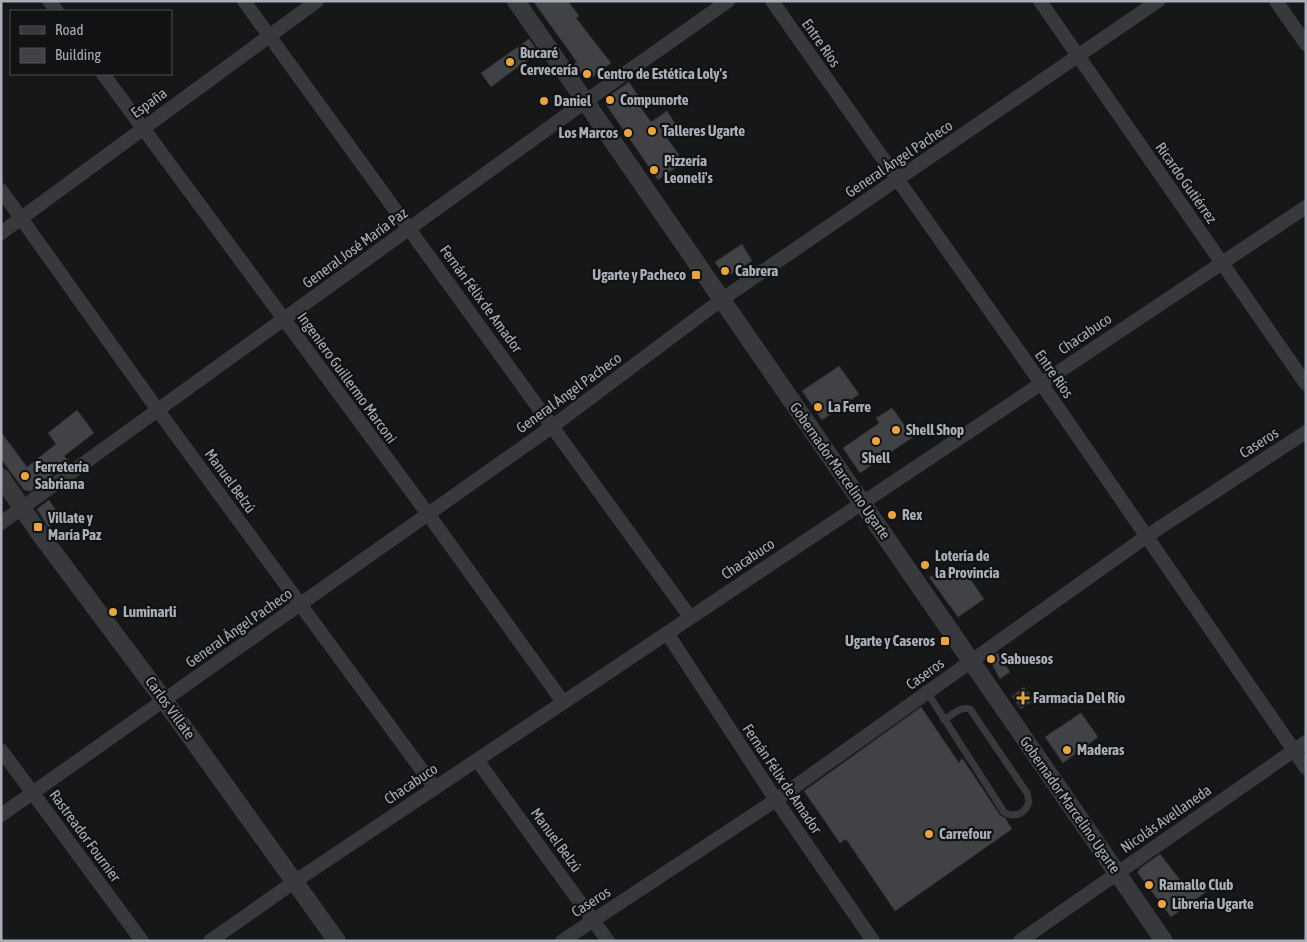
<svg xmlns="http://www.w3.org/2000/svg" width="1307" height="942" viewBox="0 0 1307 942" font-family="'Asap Condensed',sans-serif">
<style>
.building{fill:#414245;stroke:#313134}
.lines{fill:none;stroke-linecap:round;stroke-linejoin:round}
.service{stroke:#38393d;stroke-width:7}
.minor{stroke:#38393d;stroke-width:14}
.tertiary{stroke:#38393d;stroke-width:18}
.poi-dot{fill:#e9a43e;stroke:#111213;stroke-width:2}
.labels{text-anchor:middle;stroke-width:4.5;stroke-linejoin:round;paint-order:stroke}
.street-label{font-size:15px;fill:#a9afb8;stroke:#111213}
.poi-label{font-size:15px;font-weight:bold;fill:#a9afb8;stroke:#111213;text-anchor:start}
</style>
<rect width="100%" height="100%" fill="#161718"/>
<!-- building -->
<g class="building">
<polygon points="533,1 568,1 579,16 576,18 611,63 591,78 584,77 574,64 577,62"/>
<polygon points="529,39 538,52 491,87 481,73"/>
<polygon points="629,82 643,103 639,105 651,122 667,111 676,125 664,134 684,162 658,180 605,103 606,98"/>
<polygon points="742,244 752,261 731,274 723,274 715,262"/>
<polygon points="839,366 859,394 822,420 802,391"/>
<polygon points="892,408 913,437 860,473 843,448 879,423 876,418"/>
<polygon points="77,410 94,433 64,456 69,462 31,491 24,490 1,459 1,432 27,467 56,444 48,433"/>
<polygon points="49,500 61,518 48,527 37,509"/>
<polygon points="964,570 984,599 958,617 929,577"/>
<polygon points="998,653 1010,672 1000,679 989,659"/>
<polygon points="1024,687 1034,700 1021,709 1012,696"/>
<polygon points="921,707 959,763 962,758 1000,815 1005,818 1012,829 895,911 846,839 840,843 804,791"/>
<polygon points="1081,713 1098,737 1063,763 1045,737"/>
<polygon points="1160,854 1184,885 1195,877 1206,892 1171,917 1137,872 1140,870 1139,869"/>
</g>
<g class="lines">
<!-- service -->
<path class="service" d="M927,692L1004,812C1014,819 1026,813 1029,802L1027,793L970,709C960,706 952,715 944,720"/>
<!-- minor -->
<g class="minor">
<polyline points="49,1 57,11"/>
<polyline points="244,1 690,617"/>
<polyline points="772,1 1041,383 1306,768"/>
<polyline points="1040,1 1306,384"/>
<polyline points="1276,1 1306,44"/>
<polyline points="103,74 428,514 563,702"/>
<polyline points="1,190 157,409 435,788"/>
<polyline points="1,233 317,1"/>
<polyline points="1,523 586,101 728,1"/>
<polyline points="667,633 776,800 873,941"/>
<polyline points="1,750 142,941"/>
<polyline points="477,760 608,941"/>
<polyline points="1,815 553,426 721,300 1158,1"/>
<polyline points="210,941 294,882 1306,207"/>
<polyline points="562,941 776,800 1147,536 1306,432"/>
<polyline points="1020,941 1306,742"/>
</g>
<!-- tertiary -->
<g class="tertiary">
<polyline points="516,1 1164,941"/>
<polyline points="1,477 37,530 164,700 337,941"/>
</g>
</g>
<!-- markers -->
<g class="poi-dot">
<circle cx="510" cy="62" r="5"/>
<circle cx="587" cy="74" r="5"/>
<circle cx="610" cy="100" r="5"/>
<circle cx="544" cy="101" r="5"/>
<circle cx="652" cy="131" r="5"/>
<circle cx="628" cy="133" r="5"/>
<circle cx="654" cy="170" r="5"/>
<circle cx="725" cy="271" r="5"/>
<rect x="691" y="270" width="10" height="10" rx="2.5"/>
<circle cx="818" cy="407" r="5"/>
<circle cx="896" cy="430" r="5"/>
<circle cx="876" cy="441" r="5"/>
<circle cx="25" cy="476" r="5"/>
<circle cx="892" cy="515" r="5"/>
<rect x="33" y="522" width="10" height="10" rx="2.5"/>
<circle cx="925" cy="565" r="5"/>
<circle cx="113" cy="612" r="5"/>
<rect x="940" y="636" width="10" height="10" rx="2.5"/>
<circle cx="991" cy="659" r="5"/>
<path d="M1020.5 690.5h5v5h5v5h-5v5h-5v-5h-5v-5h5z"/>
<circle cx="1067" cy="750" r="5"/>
<circle cx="929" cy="834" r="5"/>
<circle cx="1149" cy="885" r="5"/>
<circle cx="1162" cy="904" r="5"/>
</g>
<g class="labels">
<!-- street labels -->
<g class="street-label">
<text transform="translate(821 43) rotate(55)" y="5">Entre Ríos</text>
<text transform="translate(149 103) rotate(-36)" y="5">España</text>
<text transform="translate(899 159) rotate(-34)" y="5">General Ángel Pacheco</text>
<text transform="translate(1186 183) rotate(55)" y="5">Ricardo Gutiérrez</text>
<text transform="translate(355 248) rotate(-36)" y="5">General José María Paz</text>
<text transform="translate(481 299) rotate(54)" y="5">Fernán Félix de Amador</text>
<text transform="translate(1085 334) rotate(-34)" y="5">Chacabuco</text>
<text transform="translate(1054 374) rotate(55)" y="5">Entre Ríos</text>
<text transform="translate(347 378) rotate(54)" y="5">Ingeniero Guillermo Marconi</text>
<text transform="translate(569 393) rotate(-36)" y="5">General Ángel Pacheco</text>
<text transform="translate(1259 443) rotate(-33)" y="5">Caseros</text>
<text transform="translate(840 471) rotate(55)" y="5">Gobernador Marcelino Ugarte</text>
<text transform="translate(230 481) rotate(54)" y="5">Manuel Belzú</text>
<text transform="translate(748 559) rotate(-34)" y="5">Chacabuco</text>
<text transform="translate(239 628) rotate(-35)" y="5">General Ángel Pacheco</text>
<text transform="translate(925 674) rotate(-36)" y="5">Caseros</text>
<text transform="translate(170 708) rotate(54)" y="5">Carlos Villate</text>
<text transform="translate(782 779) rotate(56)" y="5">Fernán Félix de Amador</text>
<text transform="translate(411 784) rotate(-34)" y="5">Chacabuco</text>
<text transform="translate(1070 805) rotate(55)" y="5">Gobernador Marcelino Ugarte</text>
<text transform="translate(1166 819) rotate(-35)" y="5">Nicolás Avellaneda</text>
<text transform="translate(85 836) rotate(54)" y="5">Rastreador Fournier</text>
<text transform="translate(556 840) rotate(54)" y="5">Manuel Belzú</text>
<text transform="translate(591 902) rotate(-33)" y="5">Caseros</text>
</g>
<!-- poi labels -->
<g class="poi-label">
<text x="520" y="58">Bucaré<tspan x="520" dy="17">Cervecería</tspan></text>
<text x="597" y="79">Centro de Estética Loly's</text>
<text x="620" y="105">Compunorte</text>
<text x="554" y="106">Daniel</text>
<text x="662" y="136">Talleres Ugarte</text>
<text x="618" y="138" text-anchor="end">Los Marcos</text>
<text x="664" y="166">Pizzería<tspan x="664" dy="17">Leoneli's</tspan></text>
<text x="735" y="276">Cabrera</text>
<text x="686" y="280" text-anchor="end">Ugarte y Pacheco</text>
<text x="828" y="412">La Ferre</text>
<text x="906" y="435">Shell Shop</text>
<text x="876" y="463" text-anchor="middle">Shell</text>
<text x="35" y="472">Ferretería<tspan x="35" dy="17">Sabriana</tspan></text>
<text x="902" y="520">Rex</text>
<text x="48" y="523">Villate y<tspan x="48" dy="17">María Paz</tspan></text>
<text x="935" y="561">Lotería de<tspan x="935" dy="17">la Provincia</tspan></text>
<text x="123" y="617">Luminarli</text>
<text x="935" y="646" text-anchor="end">Ugarte y Caseros</text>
<text x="1001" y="664">Sabuesos</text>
<text x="1033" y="703">Farmacia Del Río</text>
<text x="1077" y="755">Maderas</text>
<text x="939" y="839">Carrefour</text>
<text x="1159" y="890">Ramallo Club</text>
<text x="1172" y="909">Librería Ugarte</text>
</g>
</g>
<!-- border -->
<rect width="1307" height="942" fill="none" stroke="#a9afb8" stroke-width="5"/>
<!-- legend -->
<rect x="10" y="10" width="162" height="65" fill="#111213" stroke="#4e5155"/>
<rect x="20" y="26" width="25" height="8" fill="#38393d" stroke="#4e5155"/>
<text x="55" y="35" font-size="15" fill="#a9afb8">Road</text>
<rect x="20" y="48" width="25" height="15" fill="#414245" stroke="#4e5155"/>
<text x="55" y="60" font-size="15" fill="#a9afb8">Building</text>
</svg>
